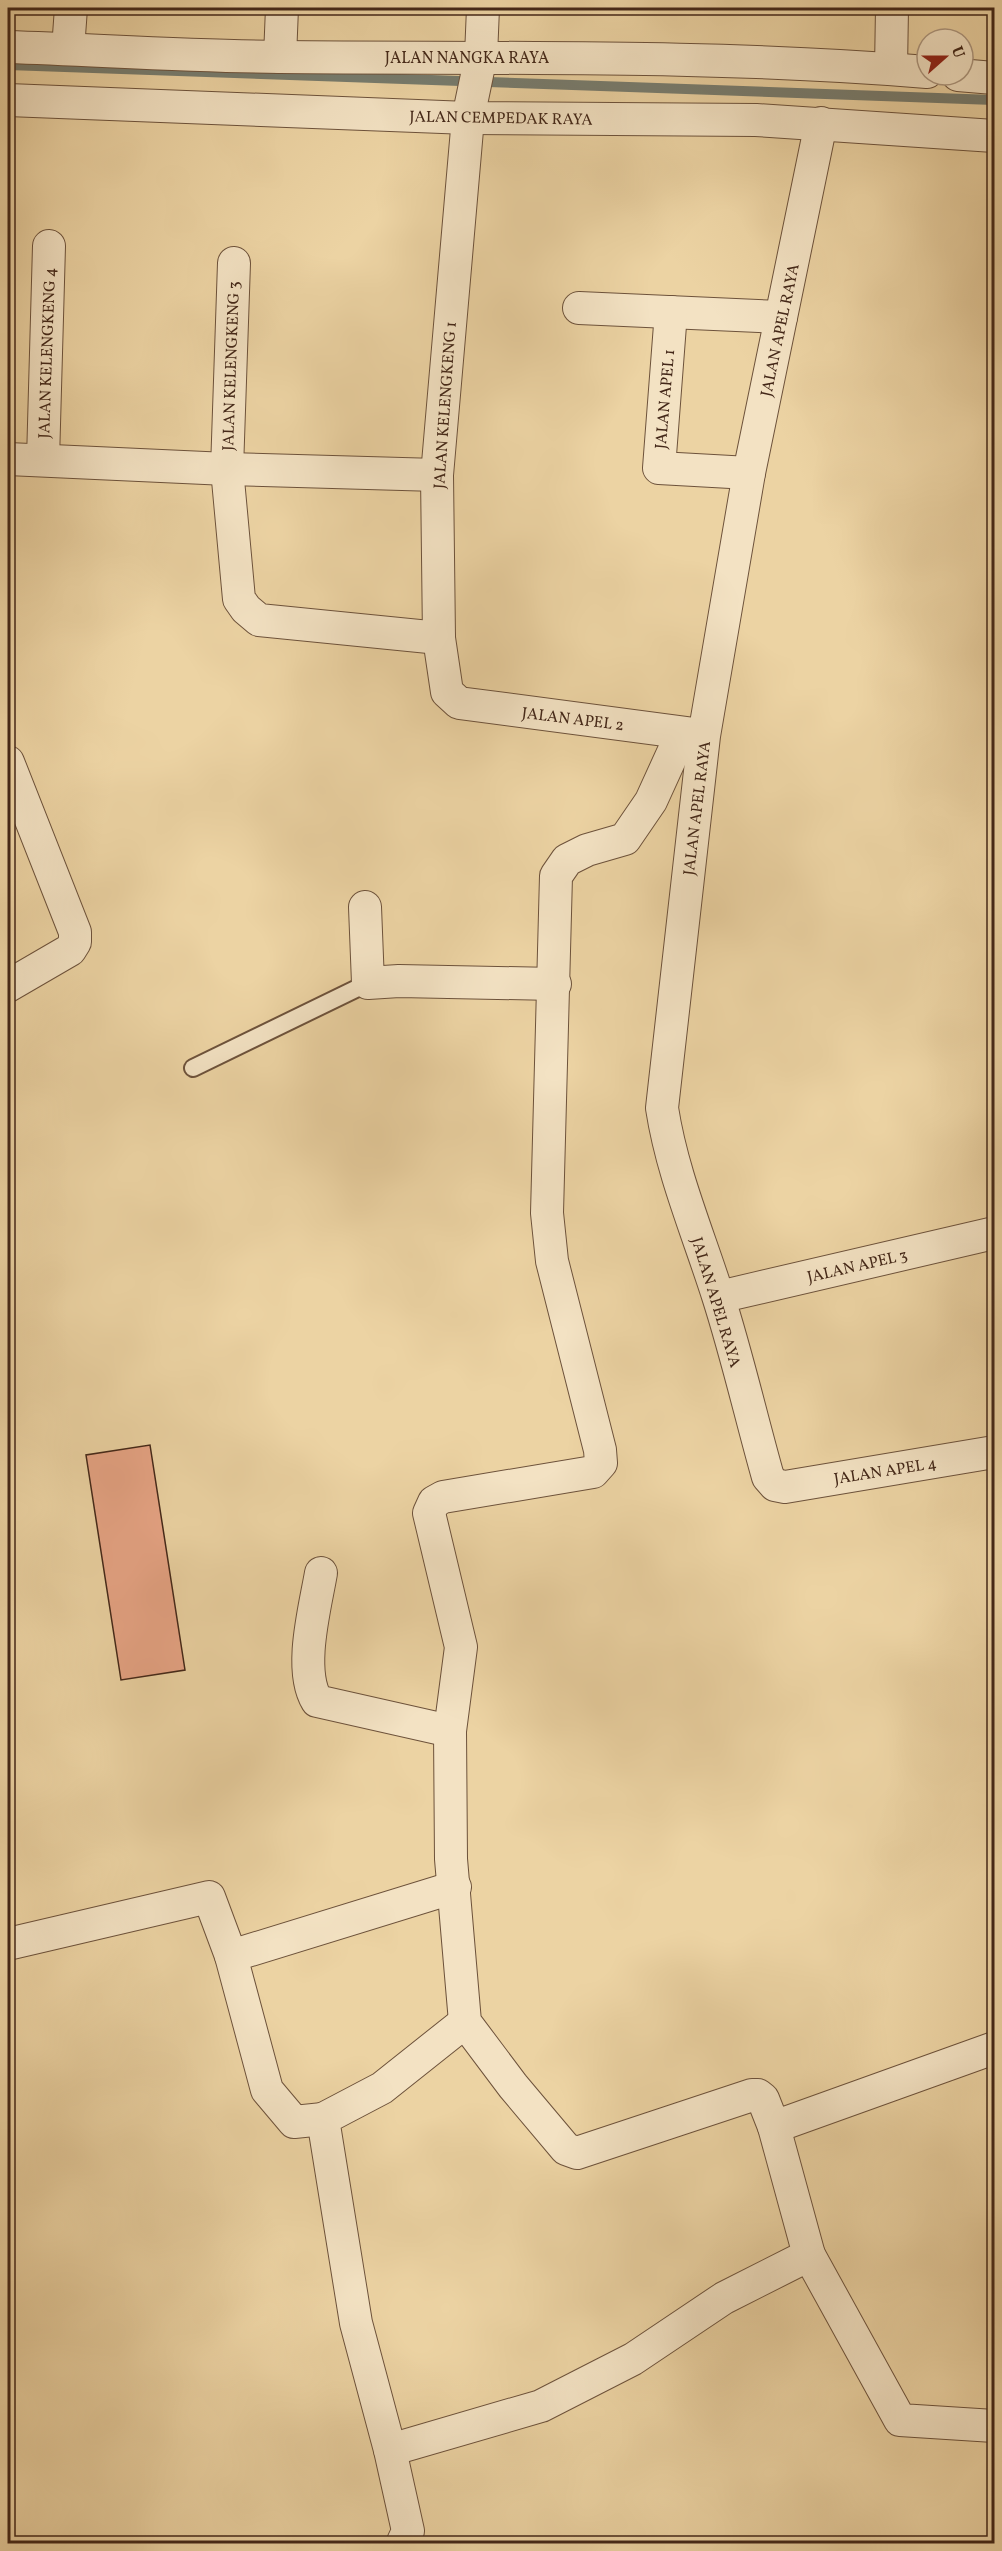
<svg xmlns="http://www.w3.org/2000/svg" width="1002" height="2551" viewBox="0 0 1002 2551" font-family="Vollkorn,serif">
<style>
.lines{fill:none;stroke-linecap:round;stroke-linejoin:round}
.stream{stroke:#777d70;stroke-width:10}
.building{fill:#e7a485;stroke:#432718;stroke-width:1.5}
.lane-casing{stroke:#6d523b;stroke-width:20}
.street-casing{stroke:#6d523b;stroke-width:34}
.lane{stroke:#f3e2c3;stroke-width:16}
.street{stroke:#f3e2c3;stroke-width:32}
.labels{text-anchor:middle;stroke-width:4.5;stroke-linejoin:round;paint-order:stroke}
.street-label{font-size:16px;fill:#432718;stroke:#f3e2c3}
</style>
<rect width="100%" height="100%" fill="#ecd3a3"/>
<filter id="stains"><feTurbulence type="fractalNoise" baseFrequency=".00333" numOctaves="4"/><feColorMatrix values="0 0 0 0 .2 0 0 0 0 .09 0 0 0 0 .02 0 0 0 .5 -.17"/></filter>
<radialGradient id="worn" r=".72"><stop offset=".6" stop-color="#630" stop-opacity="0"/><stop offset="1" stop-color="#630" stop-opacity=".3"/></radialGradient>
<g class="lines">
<!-- stream -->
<polyline class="stream" points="8,65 994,100"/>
</g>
<!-- building -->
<polygon class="building" points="150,1445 185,1670 121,1680 86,1455"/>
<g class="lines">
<defs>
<polyline id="lane" points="193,1068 368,983"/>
<g id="street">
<polyline points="483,8 481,56 468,118 437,475 439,638 447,692 459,703 702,735"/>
<path d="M8,47C98,50 189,56 280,57C496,59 712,54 927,72"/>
<polyline points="68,49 71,8"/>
<polyline points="280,57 282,8"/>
<polyline points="891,69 892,8"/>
<polyline points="958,75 994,78"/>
<polyline points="8,100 468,118 756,120 994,136"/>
<path d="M821,123L749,473L704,736L662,1108C672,1173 698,1233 718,1296C737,1355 751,1417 768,1477L775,1485L785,1487L994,1452"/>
<polyline points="234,263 227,469 239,599 246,609 259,620 439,638"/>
<polyline points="579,308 781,317"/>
<polyline points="671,312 659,468 749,473"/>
<polyline points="8,459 227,469 437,475"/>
<polyline points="43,460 49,246"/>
<polyline points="682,733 651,801 625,839 587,850 567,860 556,876 547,1213 552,1261 600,1450 601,1463 593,1472 443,1497 434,1502 429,1513 461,1647 450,1731 451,1859 465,2022 513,2086 566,2149 577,2153 752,2095 758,2095 763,2099 774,2127 994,2048"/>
<polyline points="8,762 75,932 75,942 70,950 8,986"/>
<polyline points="365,907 368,983 399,981 555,984"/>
<polyline points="719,1297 994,1233"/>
<path d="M321,1573C315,1608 298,1670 317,1701L450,1731"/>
<polyline points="8,1944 209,1897 231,1956"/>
<polyline points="323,2119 294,2122 267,2090 231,1956 455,1887"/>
<polyline points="809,2255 900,2420 994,2426"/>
<polyline points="390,2450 541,2406 633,2359 724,2298 809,2255 774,2127"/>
<polyline points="402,2544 408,2531 390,2450 356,2323 323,2119 382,2088 465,2022"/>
</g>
</defs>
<!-- lane casing -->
<use href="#lane" class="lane-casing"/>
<!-- street casing -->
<use href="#street" class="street-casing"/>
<!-- lane -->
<use href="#lane" class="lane"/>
<!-- street -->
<use href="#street" class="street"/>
</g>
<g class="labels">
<!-- street labels -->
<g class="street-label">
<text x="467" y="63">JALAN NANGKA RAYA</text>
<text transform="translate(501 117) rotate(1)" y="6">JALAN CEMPEDAK RAYA</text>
<text transform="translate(779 330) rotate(-78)" y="6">JALAN APEL RAYA</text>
<text transform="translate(46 353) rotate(-88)" y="6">JALAN KELENGKENG 4</text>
<text transform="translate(230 366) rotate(-88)" y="6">JALAN KELENGKENG 3</text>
<text transform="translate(664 399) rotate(-85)" y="6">JALAN APEL 1</text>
<text transform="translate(444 405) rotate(-86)" y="6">JALAN KELENGKENG 1</text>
<text transform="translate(573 718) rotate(7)" y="6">JALAN APEL 2</text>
<text transform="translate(696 808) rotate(-83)" y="6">JALAN APEL RAYA</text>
<text transform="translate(857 1265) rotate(-13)" y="6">JALAN APEL 3</text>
<text transform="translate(717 1302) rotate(73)" y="6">JALAN APEL RAYA</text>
<text transform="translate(885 1470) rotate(-9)" y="6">JALAN APEL 4</text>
</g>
</g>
<!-- margin -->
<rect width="1002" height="2551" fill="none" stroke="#ecd3a3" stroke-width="30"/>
<rect x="9" y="9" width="984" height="2533" fill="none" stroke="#432718" stroke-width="3"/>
<rect x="15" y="15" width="972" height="2521" fill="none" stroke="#432718" stroke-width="1.5"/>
<!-- north arrow -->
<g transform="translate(945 57) rotate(69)"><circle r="28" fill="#f3e2c3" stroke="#ad977f" stroke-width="1.5"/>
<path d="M0-4.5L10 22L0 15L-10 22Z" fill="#8f2418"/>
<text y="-9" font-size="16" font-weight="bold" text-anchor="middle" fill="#432718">U</text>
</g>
<rect width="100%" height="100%" filter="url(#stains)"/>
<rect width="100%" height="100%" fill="url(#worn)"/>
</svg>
